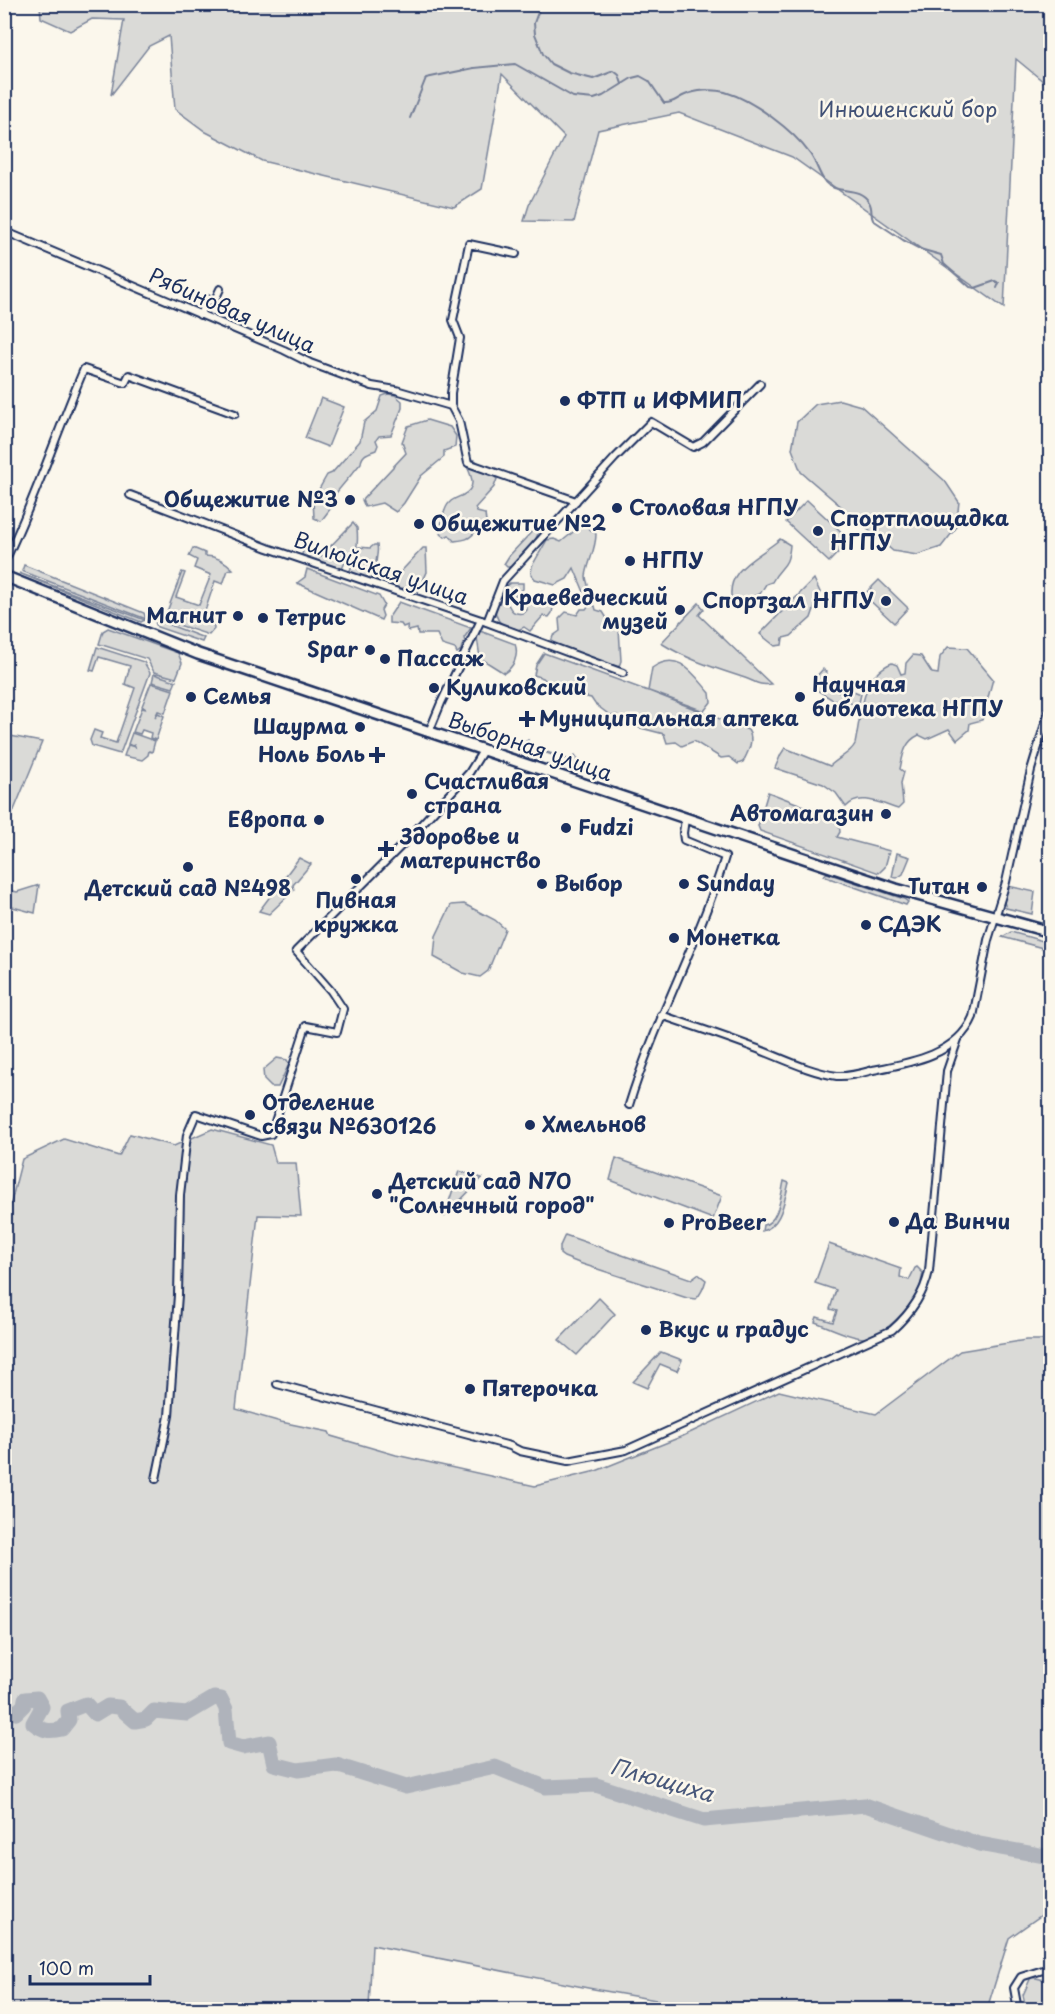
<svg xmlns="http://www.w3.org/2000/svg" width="1055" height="2014" viewBox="0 0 1055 2014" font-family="'Playpen Sans',sans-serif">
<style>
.green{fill:#dadad7;stroke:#7a849a;stroke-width:1.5}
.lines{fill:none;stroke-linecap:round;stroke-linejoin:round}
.stream{stroke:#747e96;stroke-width:2}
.river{stroke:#afb3bb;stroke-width:15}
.street-casing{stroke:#1b2f5e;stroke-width:10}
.secondary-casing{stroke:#1b2f5e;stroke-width:14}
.street{stroke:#fbf7ec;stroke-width:6}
.secondary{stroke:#fbf7ec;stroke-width:9}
.poi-dot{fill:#1b2f5e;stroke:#fbf7ec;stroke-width:2}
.labels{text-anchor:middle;stroke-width:5;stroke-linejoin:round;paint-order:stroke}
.park-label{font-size:21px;fill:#415176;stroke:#fbf7ec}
.street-label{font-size:21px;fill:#1b2f5e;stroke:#fbf7ec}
.poi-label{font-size:21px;font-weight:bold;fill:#1b2f5e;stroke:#fbf7ec;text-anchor:start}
.water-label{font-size:22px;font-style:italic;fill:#47577a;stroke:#fbf7ec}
</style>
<rect width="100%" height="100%" fill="#fbf7ec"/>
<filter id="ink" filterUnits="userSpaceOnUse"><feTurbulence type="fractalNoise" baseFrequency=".0167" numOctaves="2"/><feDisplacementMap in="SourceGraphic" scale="12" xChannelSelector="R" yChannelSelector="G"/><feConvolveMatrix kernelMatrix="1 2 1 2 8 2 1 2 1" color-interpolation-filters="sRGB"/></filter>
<g filter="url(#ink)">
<!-- green -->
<g class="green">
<polygon points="40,5 1050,5 1050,87 1016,59 1004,308 792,157 679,113 598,130 574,222 524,221 529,205 564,137 502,74 482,189 454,207 262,161 206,132 175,109 169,36 149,46 111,95 124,20 92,19 70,31 41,18"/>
<path d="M388,394L395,395L402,401V408L391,435L379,436L376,440L378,445L376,450C368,453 362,454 361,463L336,493L335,499L337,500L321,521L314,518L313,500L327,475L332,473L360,441L364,422L377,411L382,396Z"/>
<polygon points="321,398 344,407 328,447 305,438"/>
<polygon points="840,400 861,406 945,481 959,502 956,528 941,547 917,555 893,551 801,472 792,449 797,422 816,404"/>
<polygon points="427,420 450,427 456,436 455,447 444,451 444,457 421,476 404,503 396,512 382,503 365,507 362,500 406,453 402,442 408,426"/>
<path d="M469,459L475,460L497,479L494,487L475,508L477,512L485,514L486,522L479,527L475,528V532C469,540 463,540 454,541L449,535L445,537L440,533C441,525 444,507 450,502C453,499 459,497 463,495C479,486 470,474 465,462Z"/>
<polygon points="807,500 850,540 829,562 786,522"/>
<polygon points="543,522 534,543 512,567 507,567 504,564 509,556 539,524"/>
<path d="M353,523L357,528C358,539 359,556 346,560L342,569L333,574L306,563L302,554L306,544L320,557Z"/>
<path d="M583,524L596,534C596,549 588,562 586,576C586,580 589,586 589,591L584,592L574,568L567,579L555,585L535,579L531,574L532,566L547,540L554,539L561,542Z"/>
<path d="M780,539L790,545C788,570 781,564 772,582L766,584L760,594L751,597L749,603L741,605L732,602C724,568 760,557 780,539Z"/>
<path d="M374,545H377C379,553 375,559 376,568L392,581L423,548H426L427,572L417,594L412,592L410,589L392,587L349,573L359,547L370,548Z"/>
<path d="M193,548L205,553V556C216,556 225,561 233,569L228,570L223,584L215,581L203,617L213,620L214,629L209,635L154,617L158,615L165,617L182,572L185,573L176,597L199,605L211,575L194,568L197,560L189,556Z"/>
<polygon points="24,565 144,613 146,619 22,571"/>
<polygon points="307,569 379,596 384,605 381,610 383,616 381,620 297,583 305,577"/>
<polygon points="19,573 145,620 141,622"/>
<polygon points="814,579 820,592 811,618 791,636 783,638 782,645 775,646 760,634"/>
<polygon points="879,580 908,608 894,623 864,595"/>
<path d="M510,583H523V589L507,602C511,611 514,615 524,613L527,610L528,600L541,592L553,607L552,613L549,617L543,616L530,631L524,627L518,630L514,628L508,629C489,618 492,593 510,583Z"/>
<polygon points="399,602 471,628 464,638 465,642 462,646 461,650 457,653 455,649 442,645 437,634 418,634 417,629 409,631 407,629 408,625 403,627 401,624 389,623 389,617"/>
<path d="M699,603L704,609L699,615L771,684C759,686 756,682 745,678C715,668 688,660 661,643Z"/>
<polygon points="590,604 595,606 596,610 603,612 608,620 619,629 621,661 618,669 544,643 551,642 553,636 560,631 559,619 566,612 577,615 581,609 586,609"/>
<polygon points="154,619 204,638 202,642 157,627"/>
<polygon points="108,628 178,653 182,663 176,678 154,672 147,659 99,644 103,631"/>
<path d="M480,631L515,644C519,655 514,667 504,673L480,658L477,637Z"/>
<polygon points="97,647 144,662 150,673 120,754 92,746 90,740 94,730 102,733 100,738 116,743 135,688 125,684 130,666 99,657 94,671 90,670"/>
<path d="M948,647L967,648L993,679L982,720L970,723L969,730L957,740L949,729L927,739L919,735C904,742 903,755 900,769L904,772L901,783L903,804L898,809C882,804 859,792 846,807L836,793L823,784L775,768L781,754L785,748L830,766C838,758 851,753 855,744C861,716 861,675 892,663L897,665L901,674L905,673L906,663L913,655L921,656L932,673L938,674L940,657Z"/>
<path d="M544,653L648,691L652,668C679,649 693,674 710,693L711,702L704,711L649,691L748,730C755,740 748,752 743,762L738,764L729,757L721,758L694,741L682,746L676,742L667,743L664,734L617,722V715L611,716L595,704L591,698L573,694L565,686H552L543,678L534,675L536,665Z"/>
<path d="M823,669L827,673L826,682C834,689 840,695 851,690L861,694L859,703L855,706L849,702L842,705L840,700H833L812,687L816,677Z"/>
<polygon points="154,674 176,681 173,688 152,682"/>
<polygon points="151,683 173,690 165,713 158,711 155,717 158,713 164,716 156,740 150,738 151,733 142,730 140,734 133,732 142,708 146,709 142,706"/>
<polygon points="132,733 155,741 152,752 149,751 148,755 142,760 124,756 128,745 135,747 134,745 132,746 128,744"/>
<polygon points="5,735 42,742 5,832 4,735"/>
<polygon points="528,740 529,746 570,760 575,756 578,760 577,764 570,767 570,761 529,747 523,752 522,744"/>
<polygon points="768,792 822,813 839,824 840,832 837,837 890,851 889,854 887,854 888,856 885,867 879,873 760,831 758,826"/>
<polygon points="897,853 910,857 903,874 897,878 892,877"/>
<polygon points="299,858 311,864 293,885 294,890 269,914 259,911"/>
<polygon points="827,873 904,899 908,902 906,905 823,876"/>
<polygon points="39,885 35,913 5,905 5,889 17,892"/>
<polygon points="1008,886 1035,892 1032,914 1006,908 1003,899"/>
<polygon points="464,904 495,920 505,929 488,971 480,977 463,973 434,957 436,936 451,905"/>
<polygon points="1011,932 1050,943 1050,950 1002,937"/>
<polygon points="277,1058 287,1060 289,1064 278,1087 271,1087 264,1080 263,1070"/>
<polygon points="212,1129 271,1145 276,1163 296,1163 301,1216 258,1215 236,1409 281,1422 329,1432 331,1436 396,1455 535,1486 596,1471 683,1436 779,1391 876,1414 960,1351 1026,1340 1050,1340 1050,1909 1009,1938 987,2009 707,2009 588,1988 372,1945 369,2009 5,2009 4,1230 22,1159 64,1139 119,1156 130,1134 174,1146"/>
<polygon points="616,1158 722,1196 713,1219 610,1180"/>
<polygon points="459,1171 482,1178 444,1217"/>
<path d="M784,1181L789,1183C784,1200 782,1226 762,1231L763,1225C779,1223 781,1194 784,1181Z"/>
<path d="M565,1235L691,1279L698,1274L706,1280C704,1287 702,1293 696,1299L687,1298L579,1263L564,1257L560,1254V1246Z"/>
<path d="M829,1244L901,1269L900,1277L909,1280L915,1268L917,1267L923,1273C922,1278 921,1283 920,1287C913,1305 885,1336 865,1338C852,1339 827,1326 815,1322L817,1317L833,1322L837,1311L830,1309L836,1290L815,1283Z"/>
<polygon points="599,1298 615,1314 577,1355 559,1340"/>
<polygon points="661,1352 682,1360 677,1371 660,1364 647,1388 633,1382"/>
<polygon points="1031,1977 1050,1981 1050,2009 1026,2009 1023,1995"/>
</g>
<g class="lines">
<!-- stream -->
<g class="stream">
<polyline points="541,4 534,23 535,34 543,54 551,64 569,73 593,79 614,71 619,75 622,84"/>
<path d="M410,118L426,78L474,68L515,64L573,97L594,99L603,96L632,78L640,76L649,81L664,103C673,104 677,98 685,95C696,90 713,89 725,92C753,100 793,130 810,154C816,162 819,174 825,182C836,195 859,185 869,202C873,208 870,214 873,220L903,240L920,249L941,255L944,264L970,287L975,288L995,281L999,283L997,288"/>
</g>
<!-- river -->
<path class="river" d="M4,1704L8,1709L16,1713L24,1705L25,1699L37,1698L42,1707L33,1723C43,1731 49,1732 62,1729L69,1720L68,1711L86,1704L95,1714L108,1706L119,1707L135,1721L146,1719L154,1711L187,1714L214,1698L221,1699L226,1709L229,1743L243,1747L269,1742L274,1764L298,1770L336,1765L406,1787L495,1767L545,1787L596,1785L704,1820L865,1805L979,1844L1050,1857"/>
<defs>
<g id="street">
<polyline points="4,231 284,350 310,363 372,386 396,390 451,406"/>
<polyline points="516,254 469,244 453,320 460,338 451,393 451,406 459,421 468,463 576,501"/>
<polyline points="214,302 220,289"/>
<polyline points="200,315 207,299 225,307"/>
<polyline points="130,495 268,548 481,620 623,673"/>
<path d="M4,563C35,500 56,434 84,369L125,383L129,375L235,414"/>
<polyline points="487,622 503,581 615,458 651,422 693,447 703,442 760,384"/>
<polyline points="429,732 441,703 481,620"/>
<path d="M661,1015C692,1026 724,1036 755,1048C782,1058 809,1072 837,1076C849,1077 862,1073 873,1070C910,1063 957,1055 973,1017L988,940L1006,882L1031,770L1050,707"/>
<path d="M629,1105C655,1020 699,942 725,857L684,840L683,833L685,819"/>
<path d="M277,1384L510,1446L520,1451L568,1461L626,1450L892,1330C911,1313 924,1295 929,1271L947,1071L958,1039"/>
<polyline points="156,1479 169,1416 178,1295 180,1195 187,1135 196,1114 261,1136 271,1134 306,1026 337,1032 343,1009 331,991 296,951 405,842 469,773 484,749"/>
<polyline points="1018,2010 1014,1988 1021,1977 1043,1970 1050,1972"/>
</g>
<polyline id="secondary" points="4,576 198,654 311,692 896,889 1050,932"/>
</defs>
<!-- street casing -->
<use href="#street" class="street-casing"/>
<!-- secondary casing -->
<use href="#secondary" class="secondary-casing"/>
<!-- street -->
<use href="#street" class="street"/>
<!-- secondary -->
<use href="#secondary" class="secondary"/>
</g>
</g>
<!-- markers -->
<g class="poi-dot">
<circle cx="565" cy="401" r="6"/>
<circle cx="350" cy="500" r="6"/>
<circle cx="617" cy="508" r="6"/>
<circle cx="419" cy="524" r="6"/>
<circle cx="818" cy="531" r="6"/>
<circle cx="630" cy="561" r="6"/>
<circle cx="886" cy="601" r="6"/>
<circle cx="680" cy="610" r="6"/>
<circle cx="238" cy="616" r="6"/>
<circle cx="263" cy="618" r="6"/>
<circle cx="370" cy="650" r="6"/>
<circle cx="385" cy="659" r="6"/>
<circle cx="434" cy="688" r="6"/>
<circle cx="191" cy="697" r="6"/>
<circle cx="800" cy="697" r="6"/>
<path d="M524 710h6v6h6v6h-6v6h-6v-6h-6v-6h6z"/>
<circle cx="360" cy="727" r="6"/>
<path d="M374 746h6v6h6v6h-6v6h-6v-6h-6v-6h6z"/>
<circle cx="412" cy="794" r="6"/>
<circle cx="886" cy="814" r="6"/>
<circle cx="319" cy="820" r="6"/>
<circle cx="566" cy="828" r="6"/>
<path d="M383 840h6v6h6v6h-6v6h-6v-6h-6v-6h6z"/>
<circle cx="188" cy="867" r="6"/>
<circle cx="356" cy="879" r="6"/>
<circle cx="542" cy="884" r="6"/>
<circle cx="684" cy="884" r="6"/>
<circle cx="982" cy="887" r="6"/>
<circle cx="866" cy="925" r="6"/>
<circle cx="674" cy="938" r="6"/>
<circle cx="250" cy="1115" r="6"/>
<circle cx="530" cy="1125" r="6"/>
<circle cx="377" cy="1194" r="6"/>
<circle cx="894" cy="1222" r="6"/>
<circle cx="669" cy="1223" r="6"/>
<circle cx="646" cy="1330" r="6"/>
<circle cx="470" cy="1389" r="6"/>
</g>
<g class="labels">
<!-- park labels -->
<g class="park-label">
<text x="908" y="117">Инюшенский бор</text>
</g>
<!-- street labels -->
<g class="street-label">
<text transform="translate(232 311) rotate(24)" y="7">Рябиновая улица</text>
<text transform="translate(381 569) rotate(19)" y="7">Вилюйская улица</text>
<text transform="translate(530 747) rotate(19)" y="7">Выборная улица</text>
</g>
<!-- poi labels -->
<g class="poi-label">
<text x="577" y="408">ФТП и ИФМИП</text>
<text x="338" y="507" text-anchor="end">Общежитие №3</text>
<text x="629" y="515">Столовая НГПУ</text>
<text x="830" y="526">Спортплощадка<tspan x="830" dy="24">НГПУ</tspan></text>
<text x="431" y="531">Общежитие №2</text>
<text x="642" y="568">НГПУ</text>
<text x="668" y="605" text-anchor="end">Краеведческий<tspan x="668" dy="24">музей</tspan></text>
<text x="874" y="608" text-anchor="end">Спортзал НГПУ</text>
<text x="226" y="623" text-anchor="end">Магнит</text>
<text x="275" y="625">Тетрис</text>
<text x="358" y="657" text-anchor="end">Spar</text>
<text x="397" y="666">Пассаж</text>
<text x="812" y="692">Научная<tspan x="812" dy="24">библиотека НГПУ</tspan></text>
<text x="446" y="695">Куликовский</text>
<text x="203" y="704">Семья</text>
<text x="539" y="726">Муниципальная аптека</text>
<text x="348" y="734" text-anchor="end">Шаурма</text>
<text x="365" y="762" text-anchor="end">Ноль Боль</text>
<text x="424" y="789">Счастливая<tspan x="424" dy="24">страна</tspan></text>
<text x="874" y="821" text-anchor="end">Автомагазин</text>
<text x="307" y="827" text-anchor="end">Европа</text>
<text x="578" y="835">Fudzi</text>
<text x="400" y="844">Здоровье и<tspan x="400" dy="24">материнство</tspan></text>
<text x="554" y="891">Выбор</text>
<text x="696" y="891">Sunday</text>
<text x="970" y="894" text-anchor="end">Титан</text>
<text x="188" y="896" text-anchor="middle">Детский сад №498</text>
<text x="356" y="908" text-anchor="middle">Пивная<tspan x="356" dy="24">кружка</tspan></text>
<text x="878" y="932">СДЭК</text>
<text x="686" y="945">Монетка</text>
<text x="262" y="1110">Отделение<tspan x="262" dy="24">связи №630126</tspan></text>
<text x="542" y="1132">Хмельнов</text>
<text x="389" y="1189">Детский сад N70<tspan x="389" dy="24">"Солнечный город"</tspan></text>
<text x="906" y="1229">Да Винчи</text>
<text x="681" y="1230">ProBeer</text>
<text x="658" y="1337">Вкус и градус</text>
<text x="482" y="1396">Пятерочка</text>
</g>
<!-- water labels -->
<g class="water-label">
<text transform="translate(662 1780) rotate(16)" y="8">Плющиха</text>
</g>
</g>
<!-- margin -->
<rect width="1055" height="2014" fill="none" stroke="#fbf7ec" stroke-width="24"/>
<rect x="12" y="12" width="1031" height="1990" fill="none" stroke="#1b2f5e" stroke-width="2" filter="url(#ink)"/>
<!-- scale -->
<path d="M30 1975v9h120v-9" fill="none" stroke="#1b2f5e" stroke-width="3"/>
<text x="39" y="1975" font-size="18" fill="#1b2f5e" stroke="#fbf7ec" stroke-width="4.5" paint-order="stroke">100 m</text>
</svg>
